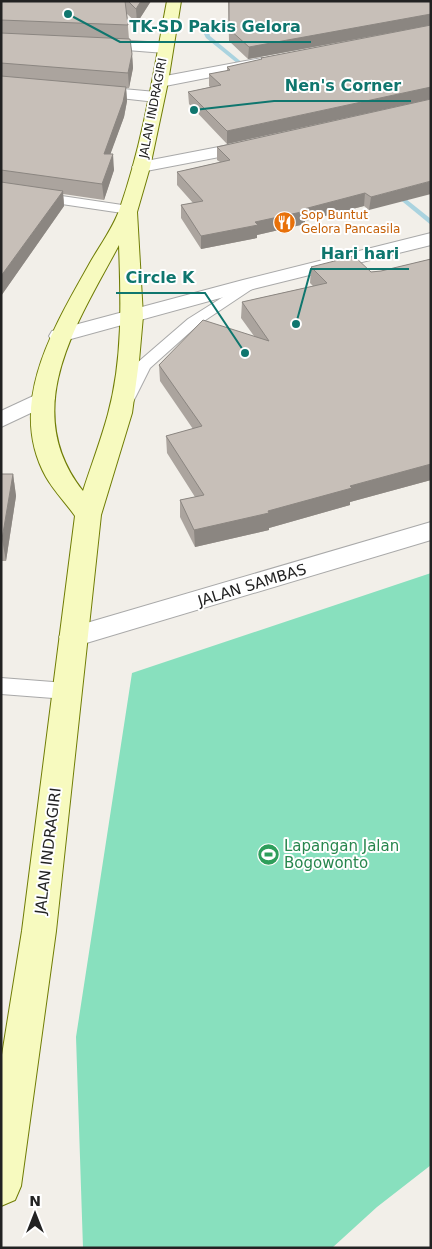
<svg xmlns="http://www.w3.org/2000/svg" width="432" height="1249" viewBox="0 0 432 1249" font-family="'DejaVu Sans',sans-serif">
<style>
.pitch{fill:#88e0be}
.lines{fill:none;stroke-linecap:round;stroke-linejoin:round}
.stream{fill:#aad3df;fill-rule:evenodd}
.lane-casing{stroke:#a9a9a9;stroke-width:2}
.street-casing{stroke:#a9a9a9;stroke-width:2}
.secondary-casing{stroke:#707d05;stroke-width:2}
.lane{fill:#fff;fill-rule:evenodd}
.street{fill:#fff;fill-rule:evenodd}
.secondary{fill:#f7fabf;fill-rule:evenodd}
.wall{fill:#aba49e}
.shaded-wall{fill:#8b8681}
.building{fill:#c7bfb8;stroke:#8b8681}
.labels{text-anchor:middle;stroke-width:4;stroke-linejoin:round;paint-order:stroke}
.far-street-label{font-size:12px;fill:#222;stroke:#fff}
.far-food-label{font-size:12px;fill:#c56008;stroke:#fff;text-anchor:start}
.street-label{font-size:15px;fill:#222;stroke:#fff}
.leisure-label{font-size:15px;fill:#27864d;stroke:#fff;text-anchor:start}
.leader{fill:none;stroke:#0f766e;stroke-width:2}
.callout-dot{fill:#0f766e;stroke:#fff;stroke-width:2}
.callout-label{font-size:16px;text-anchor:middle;font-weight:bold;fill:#0f766e;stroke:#fff;stroke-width:4;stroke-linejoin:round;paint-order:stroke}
</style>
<rect width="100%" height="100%" fill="#f2efe9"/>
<!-- pitch -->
<polygon class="pitch" points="431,573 431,1165 377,1207 332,1248 83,1248 76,1037 132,673"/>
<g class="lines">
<!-- stream -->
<g class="stream">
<polygon points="240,19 243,21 242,22 213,27 209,32 210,36 250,69 251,70 248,72 206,38 203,32 209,25"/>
<polygon points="392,191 396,191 431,219 431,225 392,193"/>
</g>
<defs>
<g id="lane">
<polygon points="1,187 129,206 136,210 129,214 1,195"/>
<polygon points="250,280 255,281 257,284 255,287 198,325 150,368 131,406 119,406 117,402 137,363 188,319"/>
<polygon points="1,678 66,683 73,685 77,691 73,697 66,699 1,694"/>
</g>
<g id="street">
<polygon points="93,39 165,43 173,48 165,53 88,47 85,44 88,41"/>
<polygon points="262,58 270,63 268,66 160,87 152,82 160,77"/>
<polygon points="90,86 156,92 164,97 156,102 84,94 82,91 84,88"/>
<polygon points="255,140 261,141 264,145 261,149 141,172 135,171 132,167 135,163 141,162"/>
<polygon points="431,233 431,245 257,288 60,342 52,341 49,336 52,331 243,280"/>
<polygon points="44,391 52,393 55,398 52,403 1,427 1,411"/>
<polygon points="431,522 431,540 73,647 63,644 59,637 63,630 73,627"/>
</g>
<path id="secondary" d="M167,1H181L168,82L150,167L137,212L143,316L139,361L132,413L101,515L56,931L21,1186L15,1200L1,1206V1061L22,931L75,516C66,503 54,491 46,477C5,403 56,324 91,261C101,244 114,226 120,208C143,142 154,70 167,1ZM119,245C121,301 123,359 108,414C101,440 91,466 83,491C18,409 78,322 119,245Z"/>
</defs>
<!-- lane casing -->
<use href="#lane" class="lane-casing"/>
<!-- street casing -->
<use href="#street" class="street-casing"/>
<!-- secondary casing -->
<use href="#secondary" class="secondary-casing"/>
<!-- lane -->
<use href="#lane" class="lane"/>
<!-- street -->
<use href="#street" class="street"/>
<!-- secondary -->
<use href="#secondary" class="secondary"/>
</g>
<!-- wall -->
<g class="wall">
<polygon points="1,1 151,1 137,23 127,14 129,39 132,54 133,68 129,88 126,88 127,101 124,117 110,154 114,170 104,200 63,194 64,206 1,296"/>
<polygon points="228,1 431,1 431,99 227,144 189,104 188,92 210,87 209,86 209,74 227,71 227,67 261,60 261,58 412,29 248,59 229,41"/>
<polygon points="431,99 369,210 364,206 305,221 305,224 257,235 257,238 201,249 181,218 181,205 193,203 177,185 177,172 220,162 217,160 217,147"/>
<polygon points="431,259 431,480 350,502 350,505 269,528 269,530 195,547 180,517 180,500 195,497 167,453 166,436 193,429 160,381 159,365 254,336 241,318 242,302 313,286 310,283 311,267 371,272 381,271"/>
<polygon points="1,474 13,474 16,496 6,561 1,561"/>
</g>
<!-- shaded-wall -->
<g class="shaded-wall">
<polygon points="141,1 151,1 137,23 136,9"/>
<polygon points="431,14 431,25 248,59 249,47"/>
<polygon points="132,54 133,68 129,88 128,73"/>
<polygon points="126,87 127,101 124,117 105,169 104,154"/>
<polygon points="431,87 431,99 227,144 227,131"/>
<polygon points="113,154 114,170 104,200 102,184"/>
<polygon points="431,181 431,194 369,210 371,197"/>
<polygon points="63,191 64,206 1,296 1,276"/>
<polygon points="365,193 364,206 305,221 305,224 257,235 257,238 201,249 201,236 255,222"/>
<polygon points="431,464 431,480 350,502 350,505 269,528 269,530 195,547 194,530 268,511 350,486"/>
<polygon points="13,474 16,496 6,561 2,539"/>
</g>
<!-- building -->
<g class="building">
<polygon points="1,1 125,1 128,25 1,20"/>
<polygon points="128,1 141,1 136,9"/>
<polygon points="229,1 431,1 431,14 249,47 229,29"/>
<polygon points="431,25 431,87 227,131 188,92 221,85 209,74 230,70 227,67 262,59 261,58"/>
<polygon points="1,33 130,39 132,54 128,73 1,63"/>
<polygon points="1,76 126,87 123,102 104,154 113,154 102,184 1,170"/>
<polygon points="431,99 431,181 371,197 365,193 304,209 306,211 255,222 258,225 201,236 181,205 203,201 177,172 230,160 217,147"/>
<polygon points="1,182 63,191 1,276"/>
<polygon points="354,256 371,272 381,271 431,259 431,464 350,486 352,488 268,511 269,513 194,530 180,500 204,495 166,436 202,426 159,365 203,320 269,341 242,302 327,283 311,267"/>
<polygon points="1,474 13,474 2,539 1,539"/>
</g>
<!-- icons -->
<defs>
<symbol id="restaurant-disc" viewBox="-11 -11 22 22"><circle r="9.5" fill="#e8710a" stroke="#fff"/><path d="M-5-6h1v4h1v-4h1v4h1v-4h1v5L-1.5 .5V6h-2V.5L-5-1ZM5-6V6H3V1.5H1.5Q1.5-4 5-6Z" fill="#fff"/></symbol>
<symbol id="stadium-disc" viewBox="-11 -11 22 22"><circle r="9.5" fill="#2e9e5b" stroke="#fff"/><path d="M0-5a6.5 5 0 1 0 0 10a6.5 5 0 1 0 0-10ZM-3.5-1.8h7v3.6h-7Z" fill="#fff"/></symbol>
</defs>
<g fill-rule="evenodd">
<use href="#restaurant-disc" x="272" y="210" width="25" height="25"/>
<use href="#stadium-disc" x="256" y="842" width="25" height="25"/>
</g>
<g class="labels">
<!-- far-street labels -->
<g class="far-street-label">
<text transform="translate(153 108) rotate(-79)" y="4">JALAN INDRAGIRI</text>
</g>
<!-- far-food labels -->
<g class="far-food-label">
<text x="301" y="219">Sop Buntut<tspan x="301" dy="14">Gelora Pancasila</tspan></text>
</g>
<!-- street labels -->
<g class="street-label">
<text transform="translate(252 585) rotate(-17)" y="5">JALAN SAMBAS</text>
<text transform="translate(48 851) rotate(-83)" y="5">JALAN INDRAGIRI</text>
</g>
<!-- leisure labels -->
<g class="leisure-label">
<text x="284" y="851">Lapangan Jalan<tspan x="284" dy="17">Bogowonto</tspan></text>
</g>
</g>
<!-- callouts -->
<path class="leader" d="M68 14L120 42H311M194 110L274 101H411M296 324L311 269H409M245 353L205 293H116"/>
<g class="callout-dot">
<circle cx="68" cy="14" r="5"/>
<circle cx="194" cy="110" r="5"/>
<circle cx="296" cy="324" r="5"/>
<circle cx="245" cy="353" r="5"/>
</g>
<g class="callout-label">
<text x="215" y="32">TK-SD Pakis Gelora</text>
<text x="343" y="91">Nen's Corner</text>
<text x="360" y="259">Hari hari</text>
<text x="160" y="283">Circle K</text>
</g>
<!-- border -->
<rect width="432" height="1249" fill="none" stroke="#222222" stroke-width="5"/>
<!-- north arrow -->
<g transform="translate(35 1214)" stroke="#ffffff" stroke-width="4" paint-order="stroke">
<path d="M0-4L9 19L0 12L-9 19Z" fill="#222222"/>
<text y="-8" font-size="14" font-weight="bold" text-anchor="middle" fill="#222222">N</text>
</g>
</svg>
